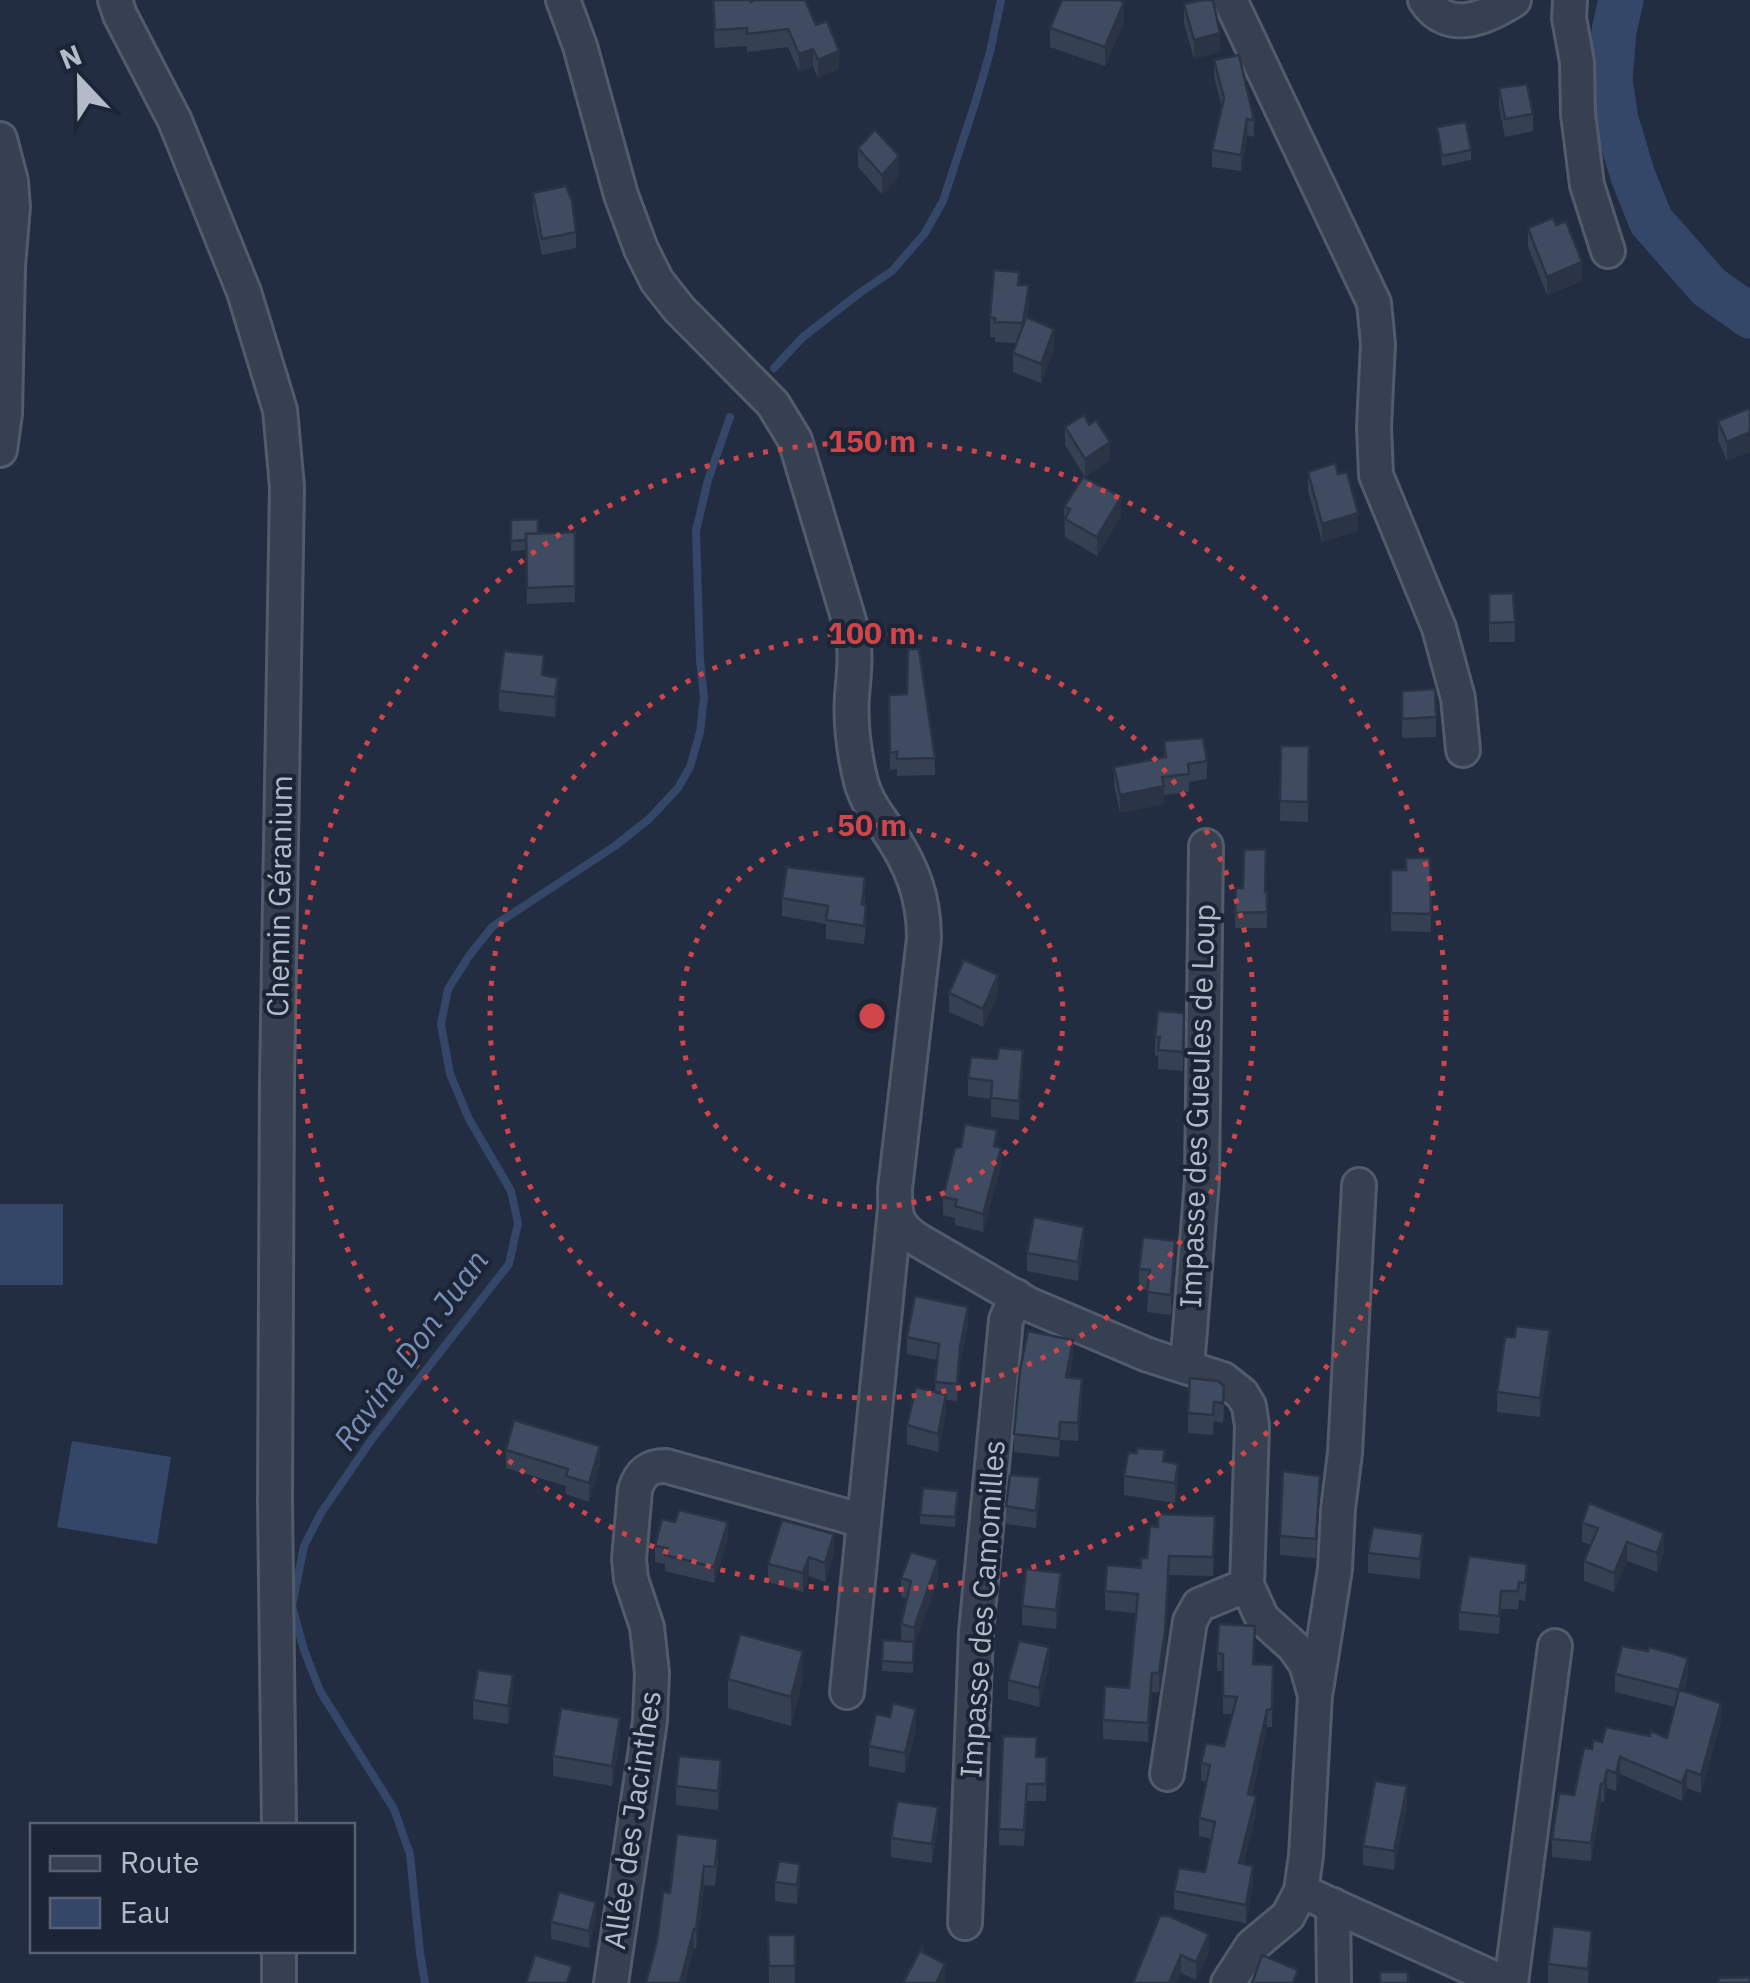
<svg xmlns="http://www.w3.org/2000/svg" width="1750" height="1983" viewBox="0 0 1750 1983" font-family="'IBM Plex Sans',sans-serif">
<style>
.water{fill:#344769}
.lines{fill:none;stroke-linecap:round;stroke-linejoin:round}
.stream{stroke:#344769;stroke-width:8}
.river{stroke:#344769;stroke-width:45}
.minor-casing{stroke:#525b6b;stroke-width:38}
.minor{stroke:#374051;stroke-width:32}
.wall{fill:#354053}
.shaded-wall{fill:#2b3444}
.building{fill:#3e4b61;stroke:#2b3444;stroke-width:2.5}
.ring{fill:none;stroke:#cf4549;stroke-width:5;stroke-dasharray:5 10}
.labels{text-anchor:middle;stroke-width:8;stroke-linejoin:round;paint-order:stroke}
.street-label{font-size:30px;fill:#b3bbcb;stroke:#1c2536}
.water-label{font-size:32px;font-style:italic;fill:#788eb5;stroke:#1c2536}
.centre{fill:#cf4549;stroke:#1c2536;stroke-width:5}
.ring-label{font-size:30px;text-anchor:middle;font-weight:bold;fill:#cf4549;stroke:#1c2536;stroke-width:8;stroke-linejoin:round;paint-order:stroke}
</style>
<rect width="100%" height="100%" fill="#232d41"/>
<!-- water -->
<g class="water">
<rect x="0" y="1204" width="63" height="81"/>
<polygon points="72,1441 171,1457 157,1544 57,1527"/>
</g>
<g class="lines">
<!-- stream -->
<g class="stream">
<polyline points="774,368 803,337 861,292 892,271 925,233 943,201 977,97 990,52 1001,0"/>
<polyline points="425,1983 420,1953 410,1854 394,1809 320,1691 304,1650 292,1606 304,1546 321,1513 372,1439 509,1264 518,1223 511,1191 469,1119 450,1074 441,1024 448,989 469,956 492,927 615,846 649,819 678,788 690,767 700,732 704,698 700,660 696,531 708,480 730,417"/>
</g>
<!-- river -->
<polyline class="river" points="1621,0 1614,31 1610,80 1616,120 1633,176 1651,221 1709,287 1750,316"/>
<defs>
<g id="minor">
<polyline points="115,0 120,15 175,121 244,292 280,410 287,487 277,1080 275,1500 279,1826"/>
<path d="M563,0L580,46L621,195L641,249L657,281L679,309L773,404L795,440L853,634C856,656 854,674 852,696C850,725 854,753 861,782C866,800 876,814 887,829C911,864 924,895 924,938L895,1189C895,1215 895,1225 918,1240L1028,1304L1148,1355L1223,1379L1242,1394L1249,1406L1252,1426L1247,1585L1262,1618L1294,1647L1306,1664L1315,1695L1306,1856L1301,1891L1288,1916L1252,1946L1228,1983"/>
<polyline points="1230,0 1374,303 1378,344 1374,427 1376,475 1439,628 1458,698 1463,750"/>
<path d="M1425,0C1448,35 1486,18 1514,0"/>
<polyline points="1570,0 1569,18 1577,62 1578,114 1587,185 1608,251"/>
<polyline points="0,139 11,181 13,207 8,266 5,414 0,450"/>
<polyline points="1187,1367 1202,1180 1206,846"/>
<polyline points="1316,1690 1335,1569 1338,1509 1345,1453 1359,1185"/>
<polyline points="847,1692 895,1209"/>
<polyline points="1167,1774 1190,1621 1199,1605 1247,1585"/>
<polyline points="1301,1891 1505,1983"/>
<polyline points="1333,1905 1334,1983"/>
<polyline points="965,1923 976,1632 1006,1320 1016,1296"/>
<polyline points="279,1983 279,1950"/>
<path d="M611,1983L650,1721L652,1673L647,1627L631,1579L629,1559L635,1490C640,1473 648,1466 666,1466L864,1521"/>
<polyline points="1511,1983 1555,1646"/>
</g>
</defs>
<!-- minor casing -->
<use href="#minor" class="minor-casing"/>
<!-- minor -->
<use href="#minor" class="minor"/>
</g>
<!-- wall -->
<g class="wall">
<polygon points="712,0 751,0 751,2 816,25 839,69 818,78 813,67 799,72 788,47 747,52 747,46 715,48"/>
<polygon points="1184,4 1220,52 1194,59 1184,24"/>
<polygon points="1124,22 1105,66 1050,47 1050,28"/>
<polygon points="1214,60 1254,120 1254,137 1247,135 1241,171 1212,167 1212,150 1222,107 1214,77"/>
<polygon points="1499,88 1533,114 1533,131 1505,137 1499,106"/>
<polygon points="1437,127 1471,150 1471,160 1442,166"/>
<polygon points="858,148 899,176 882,194 858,167"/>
<polygon points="533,193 576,232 576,248 542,255 533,210"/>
<polygon points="1556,225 1582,281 1547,295 1528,247 1528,228"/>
<polygon points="1019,285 1029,305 1027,317 1054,349 1041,383 1013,372 1013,353 1017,343 995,342 995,337 990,337 990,317"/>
<polygon points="1750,408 1727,461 1718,440 1718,421"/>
<polygon points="1089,425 1110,460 1085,477 1065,445 1065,427"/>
<polygon points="1308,472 1338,474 1358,531 1322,542 1308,490"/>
<polygon points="1064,507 1121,516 1097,556 1065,537"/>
<polygon points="511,520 538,534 575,532 575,602 527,604 526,550 511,551"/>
<polygon points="1489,594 1515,622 1515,642 1489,642"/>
<polygon points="544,676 558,697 555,717 499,711 499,691"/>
<polygon points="1402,691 1436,717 1436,737 1402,738"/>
<polygon points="889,695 935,758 935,775 897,776 897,769 890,770"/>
<polygon points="1164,741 1207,761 1207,779 1189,782 1189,792 1164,795 1164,804 1120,813 1114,785 1114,767 1164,757"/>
<polygon points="1281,746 1309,746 1308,822 1280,821"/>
<polygon points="1430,858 1431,932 1391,931 1391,870 1406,870"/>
<polygon points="1236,888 1267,892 1267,928 1235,928"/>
<polygon points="865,895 864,905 866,923 864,944 826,939 826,924 782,916 782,898"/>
<polygon points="949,993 998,994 983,1027 949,1012"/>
<polygon points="1184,1013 1183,1071 1158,1069 1158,1055 1155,1056 1155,1037"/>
<polygon points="997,1059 1023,1068 1019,1120 991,1117 991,1099 968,1096 968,1078"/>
<polygon points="997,1147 1001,1166 983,1232 955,1225 955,1218 943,1215 943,1197"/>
<polygon points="1084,1246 1078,1281 1027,1271 1027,1253"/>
<polygon points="1175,1261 1171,1315 1147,1312 1148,1290 1139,1289 1139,1269"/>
<polygon points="968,1324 960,1364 957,1401 946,1400 946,1413 938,1452 907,1444 907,1425 935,1392 937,1360 907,1354 907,1337"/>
<polygon points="1515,1337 1550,1350 1540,1417 1497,1412 1497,1392"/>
<polygon points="1073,1358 1069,1377 1082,1397 1078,1441 1060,1440 1059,1457 1014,1452 1014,1434"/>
<polygon points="1218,1381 1224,1406 1223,1423 1214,1421 1213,1435 1188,1433 1188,1413"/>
<polygon points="506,1450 600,1464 589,1502 566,1494 566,1486 506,1468"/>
<polygon points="1165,1461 1178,1483 1175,1503 1124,1495 1124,1476"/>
<polygon points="1040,1495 1036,1528 1006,1524 1006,1506"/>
<polygon points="1320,1495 1316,1558 1280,1555 1280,1536"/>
<polygon points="958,1501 955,1527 920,1524 920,1515"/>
<polygon points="1582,1523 1664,1552 1657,1572 1627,1561 1614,1592 1584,1581 1584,1561 1591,1545 1582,1542"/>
<polygon points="1215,1535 1213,1576 1169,1575 1165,1651 1159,1692 1152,1692 1148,1742 1103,1739 1103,1720 1129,1688 1136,1613 1105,1610 1105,1591 1141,1568"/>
<polygon points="728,1538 714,1583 665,1571 665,1564 655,1562 655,1546"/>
<polygon points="834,1553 825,1582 809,1576 803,1592 768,1582 768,1564"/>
<polygon points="1368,1553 1423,1553 1420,1579 1368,1573"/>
<polygon points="1469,1556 1527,1582 1525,1601 1519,1600 1518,1609 1501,1609 1499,1634 1459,1630 1459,1612"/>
<polygon points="901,1578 938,1579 914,1647 913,1673 882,1671 882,1661 901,1641 901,1624 907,1599 901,1597"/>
<polygon points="1061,1592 1056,1629 1022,1625 1022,1606"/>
<polygon points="1255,1644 1254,1664 1273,1665 1272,1727 1267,1727 1252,1795 1256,1814 1243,1864 1253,1883 1246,1923 1174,1909 1174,1891 1205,1872 1212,1839 1199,1836 1199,1818 1206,1782 1201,1780 1201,1763 1224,1746 1232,1714 1223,1714 1223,1671 1217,1671 1217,1653"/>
<polygon points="1049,1666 1039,1707 1008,1699 1008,1680"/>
<polygon points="1615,1674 1688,1675 1684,1691 1721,1721 1701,1793 1687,1788 1682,1801 1620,1774 1616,1791 1607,1788 1604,1802 1601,1801 1591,1861 1552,1857 1552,1839 1574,1795 1592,1749 1602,1742 1667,1738 1675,1707 1615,1692"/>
<polygon points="728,1679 803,1680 791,1726 728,1708"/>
<polygon points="513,1694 508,1724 473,1719 473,1700"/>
<polygon points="890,1717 916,1729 905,1773 869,1766 869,1746"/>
<polygon points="620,1738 612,1786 553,1776 553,1756"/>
<polygon points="1037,1757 1047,1757 1046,1801 1027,1801 1024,1846 999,1845 999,1829"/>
<polygon points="721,1780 718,1810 676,1805 676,1786"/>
<polygon points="1407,1805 1394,1870 1363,1865 1363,1846"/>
<polygon points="938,1826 932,1863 891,1857 891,1838"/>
<polygon points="677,1834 718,1858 715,1886 704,1885 696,1949 694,1948 685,1983 646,1983 670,1893"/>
<polygon points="775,1882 800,1884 797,1904 775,1901"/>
<polygon points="1160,1916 1209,1952 1196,1980 1181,1973"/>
<polygon points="596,1919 589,1948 551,1939 551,1922"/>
<polygon points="768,1935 795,1935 795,1983 769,1983"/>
<polygon points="1592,1950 1588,1983 1548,1983 1548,1964"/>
</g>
<!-- shaded-wall -->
<g class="shaded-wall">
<polygon points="1124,2 1124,22 1105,66 1105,47"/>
<polygon points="1220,33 1220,52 1194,59 1194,40"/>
<polygon points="813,49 813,67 799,72 799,54"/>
<polygon points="839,51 839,69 818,78 818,60"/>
<polygon points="1247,119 1247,135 1241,171 1241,155"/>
<polygon points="899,156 899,176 882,194 882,175"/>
<polygon points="1582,262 1582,281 1547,295 1547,277"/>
<polygon points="1029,285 1029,305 1023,343 1023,323"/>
<polygon points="1054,329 1054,349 1041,383 1041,364"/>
<polygon points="1750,432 1750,452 1727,461 1727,442"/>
<polygon points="1110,442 1110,460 1085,477 1085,459"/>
<polygon points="1121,497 1121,516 1097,556 1097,537"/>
<polygon points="1358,513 1358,531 1322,542 1322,524"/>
<polygon points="558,678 558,697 555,717 555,697"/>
<polygon points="1164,786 1164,804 1120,813 1120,795"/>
<polygon points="998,975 998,994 983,1027 983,1009"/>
<polygon points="1023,1050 1023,1068 1019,1120 1019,1101"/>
<polygon points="1001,1148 1001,1166 983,1232 983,1214"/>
<polygon points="1084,1227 1084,1246 1078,1281 1078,1262"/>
<polygon points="1175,1241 1175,1261 1171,1315 1171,1295"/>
<polygon points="968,1307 968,1324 960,1364 957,1401 960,1347"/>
<polygon points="1550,1330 1550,1350 1540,1417 1540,1398"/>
<polygon points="1073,1340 1073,1358 1066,1395 1066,1377"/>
<polygon points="1082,1379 1082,1397 1078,1441 1078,1423"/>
<polygon points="946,1395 946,1413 938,1452 938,1434"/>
<polygon points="600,1446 600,1464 589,1502 589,1483"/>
<polygon points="1178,1464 1178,1483 1175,1503 1175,1483"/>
<polygon points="1320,1476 1320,1495 1316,1558 1316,1539"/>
<polygon points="1040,1477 1040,1495 1036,1528 1036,1511"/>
<polygon points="728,1522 728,1538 714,1583 714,1567"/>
<polygon points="1664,1533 1664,1552 1657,1572 1657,1553"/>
<polygon points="834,1534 834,1553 825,1582 825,1563"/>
<polygon points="1423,1534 1423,1553 1420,1579 1420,1559"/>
<polygon points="1627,1542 1627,1561 1614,1592 1614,1573"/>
<polygon points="1169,1556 1165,1651 1159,1692 1159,1673"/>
<polygon points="809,1557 809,1576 803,1592 803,1573"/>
<polygon points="938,1560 938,1579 914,1648 914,1628"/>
<polygon points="1061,1573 1061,1592 1056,1629 1056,1610"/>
<polygon points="1049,1647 1049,1666 1039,1707 1039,1688"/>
<polygon points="803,1651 803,1680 791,1726 791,1697"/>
<polygon points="1688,1658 1688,1675 1679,1708 1679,1690"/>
<polygon points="1152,1673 1152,1692 1148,1742 1148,1723"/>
<polygon points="513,1675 513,1694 508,1724 508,1706"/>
<polygon points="1721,1703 1721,1721 1701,1793 1701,1775"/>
<polygon points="916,1709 916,1729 905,1773 905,1753"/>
<polygon points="1267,1710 1267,1727 1248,1812 1248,1794"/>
<polygon points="620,1718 620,1738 612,1786 612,1766"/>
<polygon points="1620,1757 1620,1774 1616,1791 1616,1773"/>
<polygon points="721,1760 721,1780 718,1810 718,1791"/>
<polygon points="1607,1770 1607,1788 1604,1802 1604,1784"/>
<polygon points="1687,1770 1687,1788 1682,1801 1682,1783"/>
<polygon points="1601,1784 1601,1801 1591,1861 1591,1843"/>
<polygon points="1407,1786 1407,1805 1394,1870 1394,1851"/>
<polygon points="1256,1796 1256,1814 1239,1880 1239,1863"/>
<polygon points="938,1807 938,1826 932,1863 932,1844"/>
<polygon points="800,1864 800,1884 797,1904 797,1885"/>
<polygon points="704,1866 704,1885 696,1949 696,1930"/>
<polygon points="1253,1866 1253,1883 1246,1923 1246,1905"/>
<polygon points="596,1902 596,1919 589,1948 589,1931"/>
<polygon points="694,1929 694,1948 685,1983 680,1983"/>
<polygon points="1592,1931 1592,1950 1588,1983 1588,1969"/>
<polygon points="1209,1934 1209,1952 1196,1980 1196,1962"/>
<polygon points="1181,1955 1181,1973 1177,1983 1169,1983"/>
<polygon points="945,1964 945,1983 936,1983"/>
</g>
<!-- building -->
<g class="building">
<polygon points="713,0 751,0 751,2 755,0 805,0 816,25 827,21 839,51 818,60 813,49 799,54 788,29 747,34 747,28 715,30"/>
<polygon points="1062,0 1118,0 1124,2 1105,47 1050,28"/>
<polygon points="1203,0 1213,0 1220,33 1194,40 1184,4"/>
<polygon points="1239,55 1254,120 1247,119 1241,155 1212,150 1224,98 1214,60"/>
<polygon points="1527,84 1533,114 1505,119 1499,88"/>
<polygon points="1466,122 1471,150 1442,156 1437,127"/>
<polygon points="875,130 899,156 882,175 858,148"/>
<polygon points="566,186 572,201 576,232 542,239 533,193"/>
<polygon points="1553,218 1556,225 1566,221 1582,262 1547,277 1528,228"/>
<polygon points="994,270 1019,272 1018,285 1029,285 1023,323 995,322 995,318 990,317"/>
<polygon points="1026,317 1054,329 1041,364 1013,353"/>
<polygon points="1750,408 1750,432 1727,442 1718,421"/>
<polygon points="1084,415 1089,425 1096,420 1110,442 1085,459 1065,427"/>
<polygon points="1335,463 1338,474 1347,472 1358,513 1322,524 1308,472"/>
<polygon points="1083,477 1121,497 1097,537 1065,519 1070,509 1064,507"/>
<polygon points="538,519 538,534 526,534 526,540 511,541 511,520"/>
<polygon points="575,532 575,586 527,588 526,534"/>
<polygon points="1513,593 1515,622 1489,623 1489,594"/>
<polygon points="908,649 919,649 935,758 897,759 897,752 890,753 889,695 907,694"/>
<polygon points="504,651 544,655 542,675 558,678 555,697 499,691"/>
<polygon points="1435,689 1436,717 1402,719 1402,691"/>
<polygon points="1203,738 1207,761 1188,764 1189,774 1162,777 1164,786 1120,795 1114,767 1166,757 1164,741"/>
<polygon points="1281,746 1309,746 1308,802 1280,801"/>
<polygon points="1266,849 1265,892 1267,892 1267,912 1235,913 1236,888 1243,888 1244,850"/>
<polygon points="1406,858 1430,858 1431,914 1391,913 1391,870 1406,870"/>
<polygon points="787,867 865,877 862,904 866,905 864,926 826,920 828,906 782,898"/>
<polygon points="964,960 998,975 983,1009 949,993"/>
<polygon points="1158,1011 1184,1013 1183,1052 1158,1050 1160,1037 1155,1037"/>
<polygon points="999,1048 1023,1050 1019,1101 991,1098 992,1081 968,1078 971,1057 997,1059"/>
<polygon points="965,1124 997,1130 994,1146 1001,1148 983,1214 955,1206 957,1200 943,1197 955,1148 961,1147"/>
<polygon points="1034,1217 1084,1227 1078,1262 1027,1253"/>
<polygon points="1143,1237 1175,1241 1171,1295 1147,1292 1150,1270 1139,1269"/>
<polygon points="915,1296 968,1307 960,1347 957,1384 935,1382 939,1344 907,1337"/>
<polygon points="1516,1326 1550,1330 1540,1398 1497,1392 1505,1337 1515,1337"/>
<polygon points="1028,1331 1073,1340 1066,1377 1082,1379 1078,1423 1060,1422 1059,1439 1014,1434 1020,1370"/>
<polygon points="1190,1378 1218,1381 1224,1386 1223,1403 1214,1402 1213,1415 1188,1413"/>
<polygon points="916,1387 946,1395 938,1434 907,1425"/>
<polygon points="514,1420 600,1446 589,1483 566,1476 568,1469 506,1450"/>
<polygon points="1137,1448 1165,1450 1163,1461 1178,1464 1175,1483 1124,1476 1128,1453 1137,1453"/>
<polygon points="1283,1471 1320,1476 1316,1539 1280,1536"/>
<polygon points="1010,1475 1040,1477 1036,1511 1006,1506"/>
<polygon points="923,1488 958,1491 955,1517 920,1515"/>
<polygon points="1589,1503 1664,1533 1657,1553 1627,1542 1614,1573 1584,1561 1598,1528 1582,1523"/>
<polygon points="679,1510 728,1522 714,1567 665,1555 667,1548 655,1546 662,1519 675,1522"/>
<polygon points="1158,1514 1215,1516 1213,1557 1169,1556 1165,1632 1159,1673 1152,1673 1148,1723 1103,1720 1105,1686 1129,1688 1138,1594 1105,1591 1107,1565 1141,1568 1141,1558 1147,1558 1150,1526 1158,1527"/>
<polygon points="782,1520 834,1534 825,1563 809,1557 803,1573 768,1564"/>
<polygon points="1373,1527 1423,1534 1420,1559 1368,1553"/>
<polygon points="911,1552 938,1560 914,1628 901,1624 911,1581 901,1578"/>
<polygon points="1469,1556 1527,1564 1525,1583 1519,1582 1518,1591 1501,1591 1499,1616 1459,1612"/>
<polygon points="1026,1569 1061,1573 1056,1610 1022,1606"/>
<polygon points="1219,1624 1255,1626 1253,1664 1273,1665 1272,1709 1267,1710 1248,1794 1256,1796 1239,1863 1253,1866 1246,1905 1174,1891 1179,1868 1205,1872 1215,1822 1199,1818 1210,1765 1201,1763 1206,1743 1224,1746 1237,1697 1223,1696 1223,1654 1217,1653"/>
<polygon points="740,1634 803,1651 791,1697 728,1679"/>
<polygon points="883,1640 914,1642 913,1663 882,1661"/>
<polygon points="1019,1641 1049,1647 1039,1688 1008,1680"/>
<polygon points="1622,1646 1648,1651 1649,1647 1688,1658 1679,1690 1721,1703 1701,1775 1687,1770 1682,1783 1620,1757 1616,1773 1607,1770 1604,1784 1601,1784 1591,1843 1552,1839 1559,1793 1574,1795 1584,1748 1592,1749 1593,1740 1602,1742 1606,1727 1650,1736 1651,1731 1667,1738 1679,1690 1615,1674"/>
<polygon points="478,1670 513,1675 508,1706 473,1700"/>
<polygon points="893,1703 916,1709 905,1753 869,1746 876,1714 890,1717"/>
<polygon points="561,1708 620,1718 612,1766 553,1756"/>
<polygon points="1003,1736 1037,1737 1036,1757 1047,1757 1046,1784 1027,1784 1024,1830 999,1829"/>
<polygon points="679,1756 721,1760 718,1791 676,1786"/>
<polygon points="1375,1781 1407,1786 1394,1851 1363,1846"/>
<polygon points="897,1801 938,1807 932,1844 891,1838"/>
<polygon points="677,1834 718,1839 715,1867 704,1866 696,1930 694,1929 680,1983 646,1983 657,1941 663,1892 670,1893"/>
<polygon points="779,1861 800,1864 797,1885 775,1882"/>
<polygon points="559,1892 596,1902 589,1931 551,1922"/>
<polygon points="1160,1916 1169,1916 1209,1934 1196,1962 1181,1955 1169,1983 1133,1983"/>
<polygon points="1553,1926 1592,1931 1588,1969 1548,1964"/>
<polygon points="768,1935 795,1935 795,1966 769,1966"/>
<polygon points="923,1945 922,1952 945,1964 936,1983 903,1983"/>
<polygon points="535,1955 572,1966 567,1983 526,1983"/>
<polygon points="1262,1955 1298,1970 1293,1983 1252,1983"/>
<rect x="1380" y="1972" width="28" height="11"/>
<polygon points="1750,1977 1750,1983 1718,1983 1719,1978"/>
</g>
<!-- distance rings -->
<g class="ring">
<circle cx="872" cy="1016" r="191"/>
<circle cx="872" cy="1016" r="382"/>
<circle cx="872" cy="1016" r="574"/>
</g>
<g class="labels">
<!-- street labels -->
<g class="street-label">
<text transform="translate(280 896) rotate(-89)" y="10">Chemin Géranium</text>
<text transform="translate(1198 1106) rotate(-88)" y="10">Impasse des Gueules de Loup</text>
<text transform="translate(983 1609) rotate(-86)" y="10">Impasse des Camomilles</text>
<text transform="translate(633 1820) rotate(-82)" y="10">Allée des Jacinthes</text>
</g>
<!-- water labels -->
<g class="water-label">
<text transform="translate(411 1350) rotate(-54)" y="11">Ravine Don Juan</text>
</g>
</g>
<circle cx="872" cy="1016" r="15" class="centre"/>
<g class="ring-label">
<text x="872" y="452">150 m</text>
<text x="872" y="644">100 m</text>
<text x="872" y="836">50 m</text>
</g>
<!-- legend -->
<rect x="30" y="1823" width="325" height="130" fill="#1c2536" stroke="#586172" stroke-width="2.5"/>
<rect x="50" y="1856" width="50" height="15" fill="#374051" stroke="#586172" stroke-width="2.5"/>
<text x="120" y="1873" font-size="30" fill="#b3bbcb">Route</text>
<rect x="50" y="1898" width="50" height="30" fill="#344769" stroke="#586172" stroke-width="2.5"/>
<text x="120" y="1923" font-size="30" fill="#b3bbcb">Eau</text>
<!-- north arrow -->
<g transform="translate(80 80) rotate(338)" stroke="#1c2536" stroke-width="8" paint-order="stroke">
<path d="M0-8L18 38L0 25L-18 38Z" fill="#b3bbcb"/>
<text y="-15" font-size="28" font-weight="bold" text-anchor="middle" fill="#b3bbcb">N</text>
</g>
</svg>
